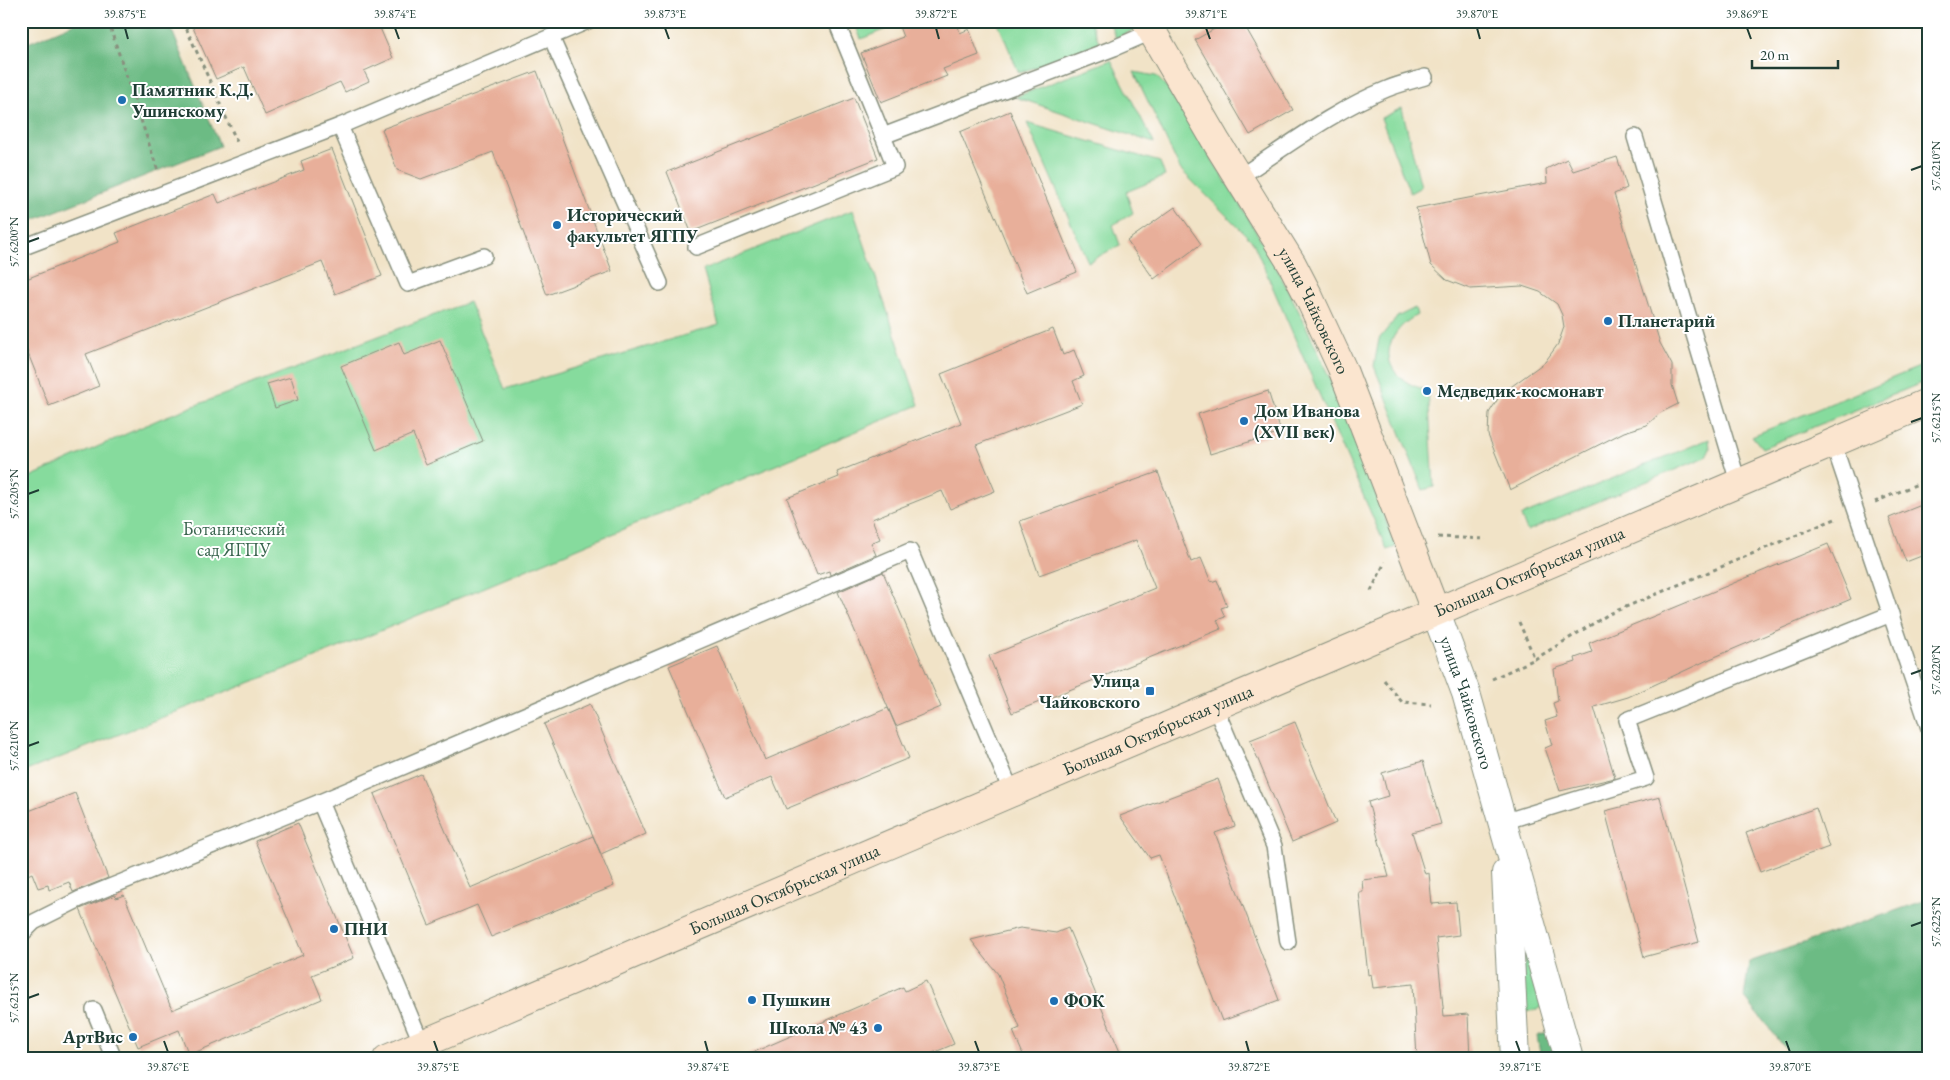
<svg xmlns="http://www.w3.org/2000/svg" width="1950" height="1080" viewBox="0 0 1950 1080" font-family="'EB Garamond',serif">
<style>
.green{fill:#86db9d;stroke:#528c68}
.forest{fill:#6cbb84;stroke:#467c5c}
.building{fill:#e8af9a}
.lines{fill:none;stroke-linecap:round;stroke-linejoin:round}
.service-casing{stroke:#88907e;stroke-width:18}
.minor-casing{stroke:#88907e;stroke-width:30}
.secondary-casing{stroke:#88907e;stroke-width:30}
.path{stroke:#88907e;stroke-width:3;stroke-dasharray:4 4;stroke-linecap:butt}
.service{stroke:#fff;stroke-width:15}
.minor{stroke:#fff;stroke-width:28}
.secondary{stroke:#fbe5cf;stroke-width:28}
.ticks{fill:none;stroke:#1f3d34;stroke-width:2}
.poi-dot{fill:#1f6fb2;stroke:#fff;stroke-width:2}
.labels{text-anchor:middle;stroke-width:4;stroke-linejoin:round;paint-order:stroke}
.poi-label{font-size:18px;font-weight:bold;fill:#1f3d34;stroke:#fff;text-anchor:start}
.street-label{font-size:18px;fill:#1f3d34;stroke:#fff}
.park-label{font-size:18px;fill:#39644e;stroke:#fff}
.neatline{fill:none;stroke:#1f3d34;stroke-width:2}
.ticks-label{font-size:12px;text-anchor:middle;fill:#1f3d34}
</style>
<rect width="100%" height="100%" fill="#fff"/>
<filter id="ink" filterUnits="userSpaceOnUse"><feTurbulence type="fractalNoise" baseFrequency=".02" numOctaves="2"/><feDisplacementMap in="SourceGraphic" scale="10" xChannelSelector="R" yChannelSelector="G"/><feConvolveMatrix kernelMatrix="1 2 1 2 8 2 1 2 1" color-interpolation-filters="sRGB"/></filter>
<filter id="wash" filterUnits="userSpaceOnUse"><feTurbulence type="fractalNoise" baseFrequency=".0096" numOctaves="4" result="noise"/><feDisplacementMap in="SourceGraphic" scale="20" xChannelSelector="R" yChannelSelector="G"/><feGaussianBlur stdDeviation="1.12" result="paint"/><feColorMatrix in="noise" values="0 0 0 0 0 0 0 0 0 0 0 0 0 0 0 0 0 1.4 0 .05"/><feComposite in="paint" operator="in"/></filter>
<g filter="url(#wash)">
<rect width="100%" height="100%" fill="#f1e3c7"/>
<!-- green -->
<g class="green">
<polygon points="854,21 889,21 891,27 861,39"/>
<polygon points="997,21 1090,21 1100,44 1019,73"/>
<polygon points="1109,21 1130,21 1134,30 1116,38"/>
<polygon points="1111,60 1154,143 1015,97"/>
<path d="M1134,72L1156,76L1165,85C1206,151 1250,216 1286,286C1330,369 1362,459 1396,547L1387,550L1253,242L1180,169Z"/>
<polygon points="1402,108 1421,187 1410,193 1381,118"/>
<polygon points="1027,123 1160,162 1165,176 1126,192 1133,213 1113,225 1120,245 1088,262"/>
<polygon points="853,210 919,405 366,637 21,773 21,481 162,418 469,302 505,389 719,325 703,270"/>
<path d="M1415,308L1417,315C1376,338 1380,380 1428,390L1434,487L1423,490L1374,366L1379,339L1397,317Z"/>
<polygon points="1929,363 1929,380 1762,448 1752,436"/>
<polygon points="1709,439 1710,449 1706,457 1527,531 1521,516"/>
<polygon points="1509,871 1549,1005 1517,1015"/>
</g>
<!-- forest -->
<g class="forest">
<polygon points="80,21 168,21 220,146 21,225 21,46"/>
<polygon points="1929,899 1929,1059 1794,1059 1744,997 1749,962"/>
<polygon points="1556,1030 1564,1059 1541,1059 1537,1036"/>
</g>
<g id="blocks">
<!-- building -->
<g class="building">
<polygon points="190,21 377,21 393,58 364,71 369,81 345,92 340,82 265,115 244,67 216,79"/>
<polygon points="897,21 956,21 960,33 969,29 979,55 943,69 947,76 881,102 861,53 903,37"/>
<polygon points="1228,21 1242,21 1293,110 1250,135 1195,40"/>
<polygon points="537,71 612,271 547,295 493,152 421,179 397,170 382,129"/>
<polygon points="854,98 878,158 691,232 667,172"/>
<polygon points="1010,111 1077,272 1027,293 960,132"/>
<polygon points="332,149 382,276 335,294 322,262 86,354 99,386 49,406 21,336 21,281 120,242 116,233 215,194 219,203 304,170 301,161"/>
<polygon points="1617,157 1627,188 1614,194 1660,343 1672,365 1672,385 1678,404 1660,413 1647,425 1624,432 1510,490 1488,435 1489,413 1501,394 1545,362 1558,344 1564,327 1562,315 1557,304 1540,292 1522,286 1470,289 1447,280 1431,265 1416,208 1547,183 1546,169 1567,159 1573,171"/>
<polygon points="1175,207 1201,244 1154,279 1127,241"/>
<polygon points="1053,329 1063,355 1074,350 1084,376 1073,381 1082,404 976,445 995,491 950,509 942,491 872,519 880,539 871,543 876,555 830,575 829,571 817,575 787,498 839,477 837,472 961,423 941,374"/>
<polygon points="440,340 483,441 426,465 413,434 376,450 341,366 399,342 404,355"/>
<polygon points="291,377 298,400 275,408 267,384"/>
<polygon points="1268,391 1281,432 1210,454 1198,414"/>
<polygon points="1158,472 1191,562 1201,558 1211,582 1217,580 1227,606 1221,608 1225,617 1217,620 1221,629 1012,713 989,656 1155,588 1136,540 1039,575 1020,521"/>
<polygon points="1929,502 1929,553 1906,562 1889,518"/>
<polygon points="1828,544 1851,599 1710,659 1628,697 1594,707 1615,778 1560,791 1545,748 1552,745 1545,721 1557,717 1553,703 1558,701 1554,669 1576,662 1575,658 1592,652 1589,643"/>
<polygon points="883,572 941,707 896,726 838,592"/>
<polygon points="717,646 765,760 888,708 909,758 786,809 772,777 725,797 669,666"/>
<polygon points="590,704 646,834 601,854 544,724"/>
<polygon points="1295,722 1336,823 1292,842 1250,740"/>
<polygon points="1423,761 1441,824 1412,832 1425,874 1429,873 1432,904 1456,902 1459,935 1436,938 1444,1016 1468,1014 1470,1059 1417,1059 1413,984 1373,988 1371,974 1368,975 1359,892 1363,892 1362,880 1389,877 1368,802 1388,796 1382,773"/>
<polygon points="421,774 470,888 593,836 614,886 491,937 477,905 429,925 374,794"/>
<polygon points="1218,779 1235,826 1215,833 1279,1000 1222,1021 1159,855 1150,858 1120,816"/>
<polygon points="75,793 108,878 73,892 69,882 49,890 48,885 38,888 32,873 21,878 21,814"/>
<polygon points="1660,797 1699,942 1644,957 1605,811"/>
<polygon points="1816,808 1829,847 1760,872 1746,833"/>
<polygon points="298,823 354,958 312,975 322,999 189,1055 179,1030 138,1047 80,909 115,895 116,898 124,895 172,1010 303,955 255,841"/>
<polygon points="1020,928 1056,933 1068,928 1123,1059 1025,1059 1013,1031 1020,1028 998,974 971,940"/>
<polygon points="926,981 954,1044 919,1059 738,1059 903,987 905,991"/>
</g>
</g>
</g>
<g filter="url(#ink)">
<use href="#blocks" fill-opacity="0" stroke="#88907e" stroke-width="1"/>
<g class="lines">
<defs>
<g id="service">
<polyline points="836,21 883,136 1114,48 1151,32"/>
<polyline points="551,37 660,283"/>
<polyline points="340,126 408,284 484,256"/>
<polyline points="1635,137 1738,482"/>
<path d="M1238,178C1286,147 1334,110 1387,89C1399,84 1412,81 1425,77"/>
<polyline points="696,247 895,167 883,136"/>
<polyline points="21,248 340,126 588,21"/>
<polyline points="1833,443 1929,728"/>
<polyline points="1215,707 1274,846 1288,942"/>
<polyline points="1503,822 1646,778 1627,720 1891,614"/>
<polyline points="21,935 34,922 80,899 320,802"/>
<polyline points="94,1010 114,1059"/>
<polyline points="422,1044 320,802 910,551 1012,793"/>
</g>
<g id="minor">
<path id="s1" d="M1435,610L1466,693L1569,1059"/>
<polyline points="1506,873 1515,1059"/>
</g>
<g id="secondary">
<path id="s2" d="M1146,21L1217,143L1292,264L1308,295L1342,368L1435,610"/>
<path id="s3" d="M387,1059C901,840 1414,620 1929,402"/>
</g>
</defs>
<!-- service casing -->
<use href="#service" class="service-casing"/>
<!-- minor casing -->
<use href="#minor" class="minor-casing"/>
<!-- secondary casing -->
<use href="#secondary" class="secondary-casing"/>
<!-- path -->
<g class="path">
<polyline points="108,21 158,171"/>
<polyline points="183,21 237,142"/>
<polyline points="1875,502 1929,479"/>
<polyline points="1438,537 1486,539"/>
<polyline points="1371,591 1385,562"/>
<polyline points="1519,622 1535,659 1609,614 1835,519"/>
<polyline points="1492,679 1535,659"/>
<polyline points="1384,680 1402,702 1431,704"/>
</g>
<!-- service -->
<use href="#service" class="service"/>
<!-- minor -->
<use href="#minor" class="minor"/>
<!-- secondary -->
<use href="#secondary" class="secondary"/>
</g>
</g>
<!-- ticks -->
<path class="ticks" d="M125,28L128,39M395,28L399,39M665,28L669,39M936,28L939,39M1206,28L1210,39M1477,28L1480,39M1747,28L1751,39M1911,170L1922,166M28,242L39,238M1911,422L1922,418M28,494L39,490M1911,674L1922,670M28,746L39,742M1911,926L1922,922M28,998L39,994M164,1041L168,1052M434,1041L438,1052M705,1041L708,1052M975,1041L979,1052M1246,1041L1249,1052M1516,1041L1520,1052M1786,1041L1790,1052"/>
<!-- markers -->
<g class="poi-dot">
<circle cx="122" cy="100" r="5"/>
<circle cx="557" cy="225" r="5"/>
<circle cx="1608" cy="321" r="5"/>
<circle cx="1427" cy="391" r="5"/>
<circle cx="1244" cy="421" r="5"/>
<rect x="1145" y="686" width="10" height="10" rx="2.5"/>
<circle cx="334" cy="929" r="5"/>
<circle cx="752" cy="1000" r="5"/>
<circle cx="1054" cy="1001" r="5"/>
<circle cx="878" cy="1028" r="5"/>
<circle cx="133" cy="1037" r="5"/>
</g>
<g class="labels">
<!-- poi labels -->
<g class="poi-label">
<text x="132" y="96">Памятник К.Д.<tspan x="132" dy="21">Ушинскому</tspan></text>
<text x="567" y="221">Исторический<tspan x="567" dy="21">факультет ЯГПУ</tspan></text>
<text x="1618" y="327">Планетарий</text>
<text x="1437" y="397">Медведик-космонавт</text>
<text x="1254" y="417">Дом Иванова<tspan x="1254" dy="21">(XVII век)</tspan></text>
<text x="1140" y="687" text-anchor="end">Улица<tspan x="1140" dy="21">Чайковского</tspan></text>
<text x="344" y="935">ПНИ</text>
<text x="762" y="1006">Пушкин</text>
<text x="1064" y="1007">ФОК</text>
<text x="868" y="1034" text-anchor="end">Школа № 43</text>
<text x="123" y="1043" text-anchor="end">АртВис</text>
</g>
<!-- street labels -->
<g class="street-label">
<text dy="6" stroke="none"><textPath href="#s2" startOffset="335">улица Чайковского</textPath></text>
<text dy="6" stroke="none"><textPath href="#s3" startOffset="1242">Большая Октябрьская улица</textPath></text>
<text dy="6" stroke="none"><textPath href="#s1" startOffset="98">улица Чайковского</textPath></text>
<text dy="6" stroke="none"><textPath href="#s3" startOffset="838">Большая Октябрьская улица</textPath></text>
<text dy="6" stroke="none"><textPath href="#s3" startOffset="432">Большая Октябрьская улица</textPath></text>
</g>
<!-- park labels -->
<g class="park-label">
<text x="234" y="535">Ботанический<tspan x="234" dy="21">сад ЯГПУ</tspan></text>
</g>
</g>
<!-- margin -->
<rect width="1950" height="1080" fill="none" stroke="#fff" stroke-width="55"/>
<!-- scale -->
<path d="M1752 60v8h86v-8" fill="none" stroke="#1f3d34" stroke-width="2.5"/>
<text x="1760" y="60" font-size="15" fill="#1f3d34" stroke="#ffffff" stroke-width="4" paint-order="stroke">20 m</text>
<rect x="28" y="28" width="1894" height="1024" class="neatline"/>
<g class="ticks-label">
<text x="125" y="18">39.875°E</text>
<text x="395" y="18">39.874°E</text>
<text x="665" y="18">39.873°E</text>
<text x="936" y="18">39.872°E</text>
<text x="1206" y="18">39.871°E</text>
<text x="1477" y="18">39.870°E</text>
<text x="1747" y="18">39.869°E</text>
<text transform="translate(1936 166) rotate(-90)" y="4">57.6210°N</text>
<text transform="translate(14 242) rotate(-90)" y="4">57.6200°N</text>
<text transform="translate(1936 418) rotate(-90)" y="4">57.6215°N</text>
<text transform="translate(14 494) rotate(-90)" y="4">57.6205°N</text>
<text transform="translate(1936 670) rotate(-90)" y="4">57.6220°N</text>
<text transform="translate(14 746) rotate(-90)" y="4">57.6210°N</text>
<text transform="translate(1936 922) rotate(-90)" y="4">57.6225°N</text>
<text transform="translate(14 998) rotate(-90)" y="4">57.6215°N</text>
<text x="168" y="1071">39.876°E</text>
<text x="438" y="1071">39.875°E</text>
<text x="708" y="1071">39.874°E</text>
<text x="979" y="1071">39.873°E</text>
<text x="1249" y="1071">39.872°E</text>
<text x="1520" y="1071">39.871°E</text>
<text x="1790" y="1071">39.870°E</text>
</g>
</svg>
